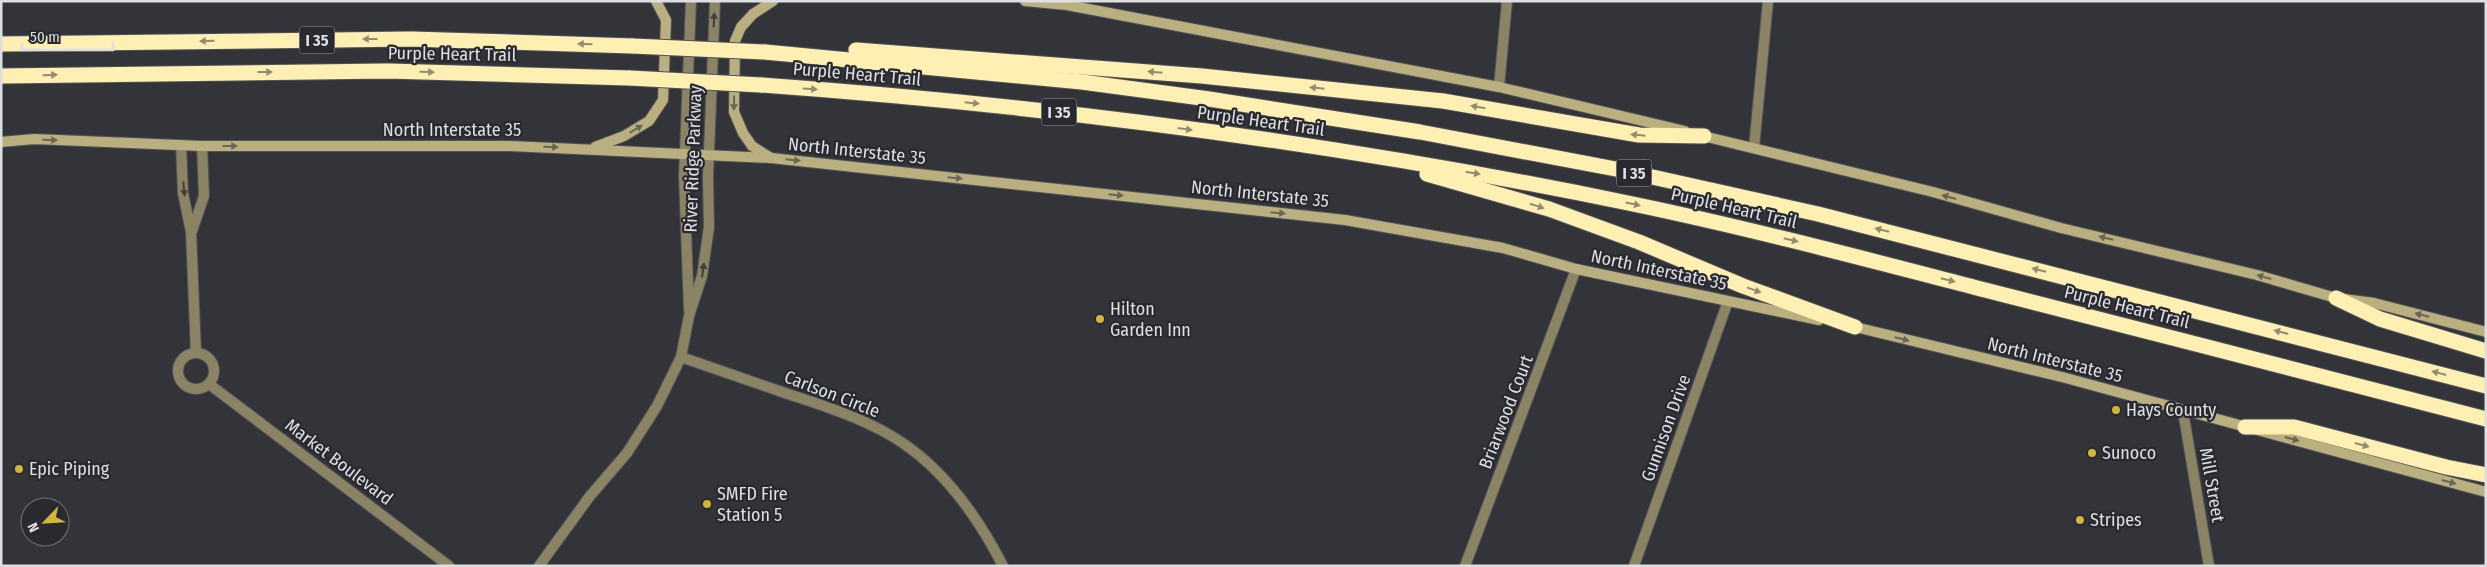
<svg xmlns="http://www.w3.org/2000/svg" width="2487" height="567" viewBox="0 0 2487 567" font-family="'Fira Sans Condensed',sans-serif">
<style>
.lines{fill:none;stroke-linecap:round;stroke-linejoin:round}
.minor-casing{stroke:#525358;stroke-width:12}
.tertiary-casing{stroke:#525358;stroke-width:12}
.secondary-casing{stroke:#525358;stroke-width:12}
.motorway-casing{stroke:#525358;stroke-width:17}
.minor{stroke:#8a8364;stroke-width:10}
.tertiary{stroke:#8a8364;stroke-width:10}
.secondary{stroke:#baaf7e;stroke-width:10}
.motorway{stroke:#feefb3;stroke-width:15}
.motorway-bridge-casing{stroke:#525358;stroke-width:17;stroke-linecap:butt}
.motorway-bridge{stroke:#feefb3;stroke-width:15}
.oneway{fill:#41403d}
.oneway2{fill:#948c72}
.oneway3{fill:#6a6653}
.poi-dot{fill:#d3b635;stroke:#292a30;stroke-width:2}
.labels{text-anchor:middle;stroke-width:4.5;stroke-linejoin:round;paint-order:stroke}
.shield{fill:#292a30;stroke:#a8a9ad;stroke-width:1}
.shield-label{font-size:16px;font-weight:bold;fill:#dedfe3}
.street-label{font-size:18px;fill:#dedfe3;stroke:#292a30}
.poi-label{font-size:18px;fill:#dedfe3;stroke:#292a30;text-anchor:start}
</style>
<rect width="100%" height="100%" fill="#33343a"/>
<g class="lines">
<defs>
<g id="minor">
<polyline points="1499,87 1507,1"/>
<polyline points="181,145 183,193 191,232 196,353"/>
<polyline points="1754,148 1768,1"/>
<polyline points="192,231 204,196 202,146"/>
<polyline points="689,310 684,176 691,1"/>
<circle cx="196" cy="371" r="18"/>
<path d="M681,357C716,369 750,381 785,393C821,405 857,416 890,435C940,464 977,515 1003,566"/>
<polyline points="209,384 449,566"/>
<polyline points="539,566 590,496 627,453 657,406 681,357 689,316 702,276 709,227 708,177 715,1"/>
<polyline points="1465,566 1576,269"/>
<polyline points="1634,566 1728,301"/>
</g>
<polyline id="tertiary" points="2183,411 2209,566"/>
<g id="secondary">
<polyline points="1025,1 1067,5 1499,87 1685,131"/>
<polyline points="1699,135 1933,192 2061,228 2257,275 2336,298 2374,303 2486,332"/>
<polyline points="1,142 34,139 202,146 510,146 771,158 1345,220 1503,248 1576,269 1819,320"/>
<polyline points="595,147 624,136 649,121 663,100 666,20 656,1"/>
<polyline points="771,158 752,146 743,133 734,112 735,41 741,27 753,14 773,1"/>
<polyline points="1851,326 2062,377 2486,492"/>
</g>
<g id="motorway">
<polyline points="1,44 411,39 633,46"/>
<polyline points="856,50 1202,76 1443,101 1639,135 1704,136"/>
<polyline points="765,52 1082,82 1209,99 1420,132 1621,170 1818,214 2486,386"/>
<polyline points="1,76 388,71 630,78"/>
<path d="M761,85C1052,106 1343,144 1628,203C1749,228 1869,260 1989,291C2155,333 2320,376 2486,419"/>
<polyline points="1427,174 1549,209 1639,242 1743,286 1855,327"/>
<polyline points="2336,298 2380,319 2486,351"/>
<polyline points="2245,427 2294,427 2446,467 2486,475"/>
</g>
</defs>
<!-- minor casing -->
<use href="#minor" class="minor-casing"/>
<!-- tertiary casing -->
<use href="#tertiary" class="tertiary-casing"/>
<!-- secondary casing -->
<use href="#secondary" class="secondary-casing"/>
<!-- motorway casing -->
<use href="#motorway" class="motorway-casing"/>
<!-- minor -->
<use href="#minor" class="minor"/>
<!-- tertiary -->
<use href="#tertiary" class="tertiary"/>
<!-- secondary -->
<use href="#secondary" class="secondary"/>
<!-- motorway -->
<use href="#motorway" class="motorway"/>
<defs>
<g id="motorway-bridge">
<polyline points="633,46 765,52"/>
<polyline points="630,78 761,85"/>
</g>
</defs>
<!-- motorway-bridge casing -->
<use href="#motorway-bridge" class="motorway-bridge-casing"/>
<!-- motorway-bridge -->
<use href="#motorway-bridge" class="motorway-bridge"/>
</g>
<!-- one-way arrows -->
<defs><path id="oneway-solid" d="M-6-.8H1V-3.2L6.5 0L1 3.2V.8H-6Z" transform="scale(1.25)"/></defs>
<g class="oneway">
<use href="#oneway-solid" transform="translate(714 20) rotate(-88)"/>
<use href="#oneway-solid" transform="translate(184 189) rotate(85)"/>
<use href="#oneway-solid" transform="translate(703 270) rotate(-82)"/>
</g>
<g class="oneway2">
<use href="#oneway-solid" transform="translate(370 39) rotate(180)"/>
<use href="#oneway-solid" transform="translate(207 41) rotate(179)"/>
<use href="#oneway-solid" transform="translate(585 44) rotate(-178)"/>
<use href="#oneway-solid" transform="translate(265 72)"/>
<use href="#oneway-solid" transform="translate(427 72) rotate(1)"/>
<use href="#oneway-solid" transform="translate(1155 72) rotate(-175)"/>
<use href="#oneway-solid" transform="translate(50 75) rotate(-1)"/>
<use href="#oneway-solid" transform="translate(1317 88) rotate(-174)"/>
<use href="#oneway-solid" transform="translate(810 89) rotate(4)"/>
<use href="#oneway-solid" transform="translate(972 103) rotate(6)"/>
<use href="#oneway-solid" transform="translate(1478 107) rotate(-170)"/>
<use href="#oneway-solid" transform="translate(1185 129) rotate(8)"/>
<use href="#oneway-solid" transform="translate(1638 135) rotate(-174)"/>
<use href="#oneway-solid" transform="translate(1473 173) rotate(9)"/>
<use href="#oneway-solid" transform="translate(1633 204) rotate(12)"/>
<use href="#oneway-solid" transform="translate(1537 206) rotate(17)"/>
<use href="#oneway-solid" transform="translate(1882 230) rotate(-166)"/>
<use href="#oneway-solid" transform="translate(1791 240) rotate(13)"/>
<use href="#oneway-solid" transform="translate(2039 270) rotate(-166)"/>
<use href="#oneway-solid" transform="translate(1948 280) rotate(14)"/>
<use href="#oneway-solid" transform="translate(1754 290) rotate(20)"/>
<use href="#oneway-solid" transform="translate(2281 332) rotate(-165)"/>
<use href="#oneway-solid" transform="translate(2439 373) rotate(-165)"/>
<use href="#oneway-solid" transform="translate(2362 445) rotate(15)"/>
</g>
<g class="oneway3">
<use href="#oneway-solid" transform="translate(734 103) rotate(91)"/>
<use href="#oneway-solid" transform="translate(636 129) rotate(-31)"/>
<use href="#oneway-solid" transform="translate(50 140) rotate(2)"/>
<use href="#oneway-solid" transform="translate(230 146)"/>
<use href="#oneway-solid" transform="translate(551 147) rotate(2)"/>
<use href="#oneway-solid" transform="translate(793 160) rotate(6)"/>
<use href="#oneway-solid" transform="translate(955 178) rotate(6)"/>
<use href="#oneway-solid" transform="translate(1116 195) rotate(6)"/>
<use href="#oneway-solid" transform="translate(1949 197) rotate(-165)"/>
<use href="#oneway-solid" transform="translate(1278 213) rotate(6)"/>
<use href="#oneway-solid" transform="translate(2106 238) rotate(-167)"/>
<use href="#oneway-solid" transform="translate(2264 277) rotate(-164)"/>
<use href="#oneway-solid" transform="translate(2422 315) rotate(-166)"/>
<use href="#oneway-solid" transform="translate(1902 339) rotate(14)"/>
<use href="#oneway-solid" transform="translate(2292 439) rotate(15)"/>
<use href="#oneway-solid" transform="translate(2449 482) rotate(15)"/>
</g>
<!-- markers -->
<g class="poi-dot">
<circle cx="1100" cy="319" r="5"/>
<circle cx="2116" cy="410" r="5"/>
<circle cx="2092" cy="453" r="5"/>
<circle cx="19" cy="469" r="5"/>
<circle cx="707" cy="504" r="5"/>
<circle cx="2080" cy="520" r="5"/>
</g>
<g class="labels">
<!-- shield labels -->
<g class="shield">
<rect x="299.5" y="26.5" width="35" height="27" rx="4"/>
<rect x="1041.5" y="98.5" width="35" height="27" rx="4"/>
<rect x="1616.5" y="159.5" width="35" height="27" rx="4"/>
</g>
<g class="shield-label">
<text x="317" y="46">I 35</text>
<text x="1059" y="118">I 35</text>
<text x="1634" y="179">I 35</text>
</g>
<!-- street labels -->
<g class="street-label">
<text transform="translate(452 54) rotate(1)" y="6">Purple Heart Trail</text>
<text transform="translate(857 74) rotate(5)" y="6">Purple Heart Trail</text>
<text transform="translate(1261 121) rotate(8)" y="6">Purple Heart Trail</text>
<text x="452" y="136">North Interstate 35</text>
<text transform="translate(857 151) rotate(6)" y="6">North Interstate 35</text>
<text transform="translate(693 159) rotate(-88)" y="6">River Ridge Parkway</text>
<text transform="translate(1260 194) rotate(6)" y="6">North Interstate 35</text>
<text transform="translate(1734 208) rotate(13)" y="6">Purple Heart Trail</text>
<text transform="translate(1659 270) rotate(12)" y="6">North Interstate 35</text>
<text transform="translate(2127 307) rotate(14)" y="6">Purple Heart Trail</text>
<text transform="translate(2055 360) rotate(14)" y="6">North Interstate 35</text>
<text transform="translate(832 394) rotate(21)" y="6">Carlson Circle</text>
<text transform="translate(1506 412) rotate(-69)" y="6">Briarwood Court</text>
<text transform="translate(1666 428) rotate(-70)" y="6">Gunnison Drive</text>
<text transform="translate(339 462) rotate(37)" y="6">Market Boulevard</text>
<text transform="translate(2212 485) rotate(80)" y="6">Mill Street</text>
</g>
<!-- poi labels -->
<g class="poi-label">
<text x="1110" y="315">Hilton<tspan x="1110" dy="21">Garden Inn</tspan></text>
<text x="2126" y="416">Hays County</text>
<text x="2102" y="459">Sunoco</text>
<text x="29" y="475">Epic Piping</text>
<text x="717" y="500">SMFD Fire<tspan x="717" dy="21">Station 5</tspan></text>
<text x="2090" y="526">Stripes</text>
</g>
</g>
<!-- border -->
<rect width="2487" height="567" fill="none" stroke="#dedfe3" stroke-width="5"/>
<!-- north arrow -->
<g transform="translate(45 522) rotate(245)"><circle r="24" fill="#292a30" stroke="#717278"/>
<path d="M0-4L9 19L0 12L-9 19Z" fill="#d3b635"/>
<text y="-8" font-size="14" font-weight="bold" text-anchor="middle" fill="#dedfe3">N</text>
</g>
<!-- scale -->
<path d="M22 42v8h91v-8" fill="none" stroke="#dedfe3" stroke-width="2.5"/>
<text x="30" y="42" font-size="15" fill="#dedfe3" stroke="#292a30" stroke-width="4" paint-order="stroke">50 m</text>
</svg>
